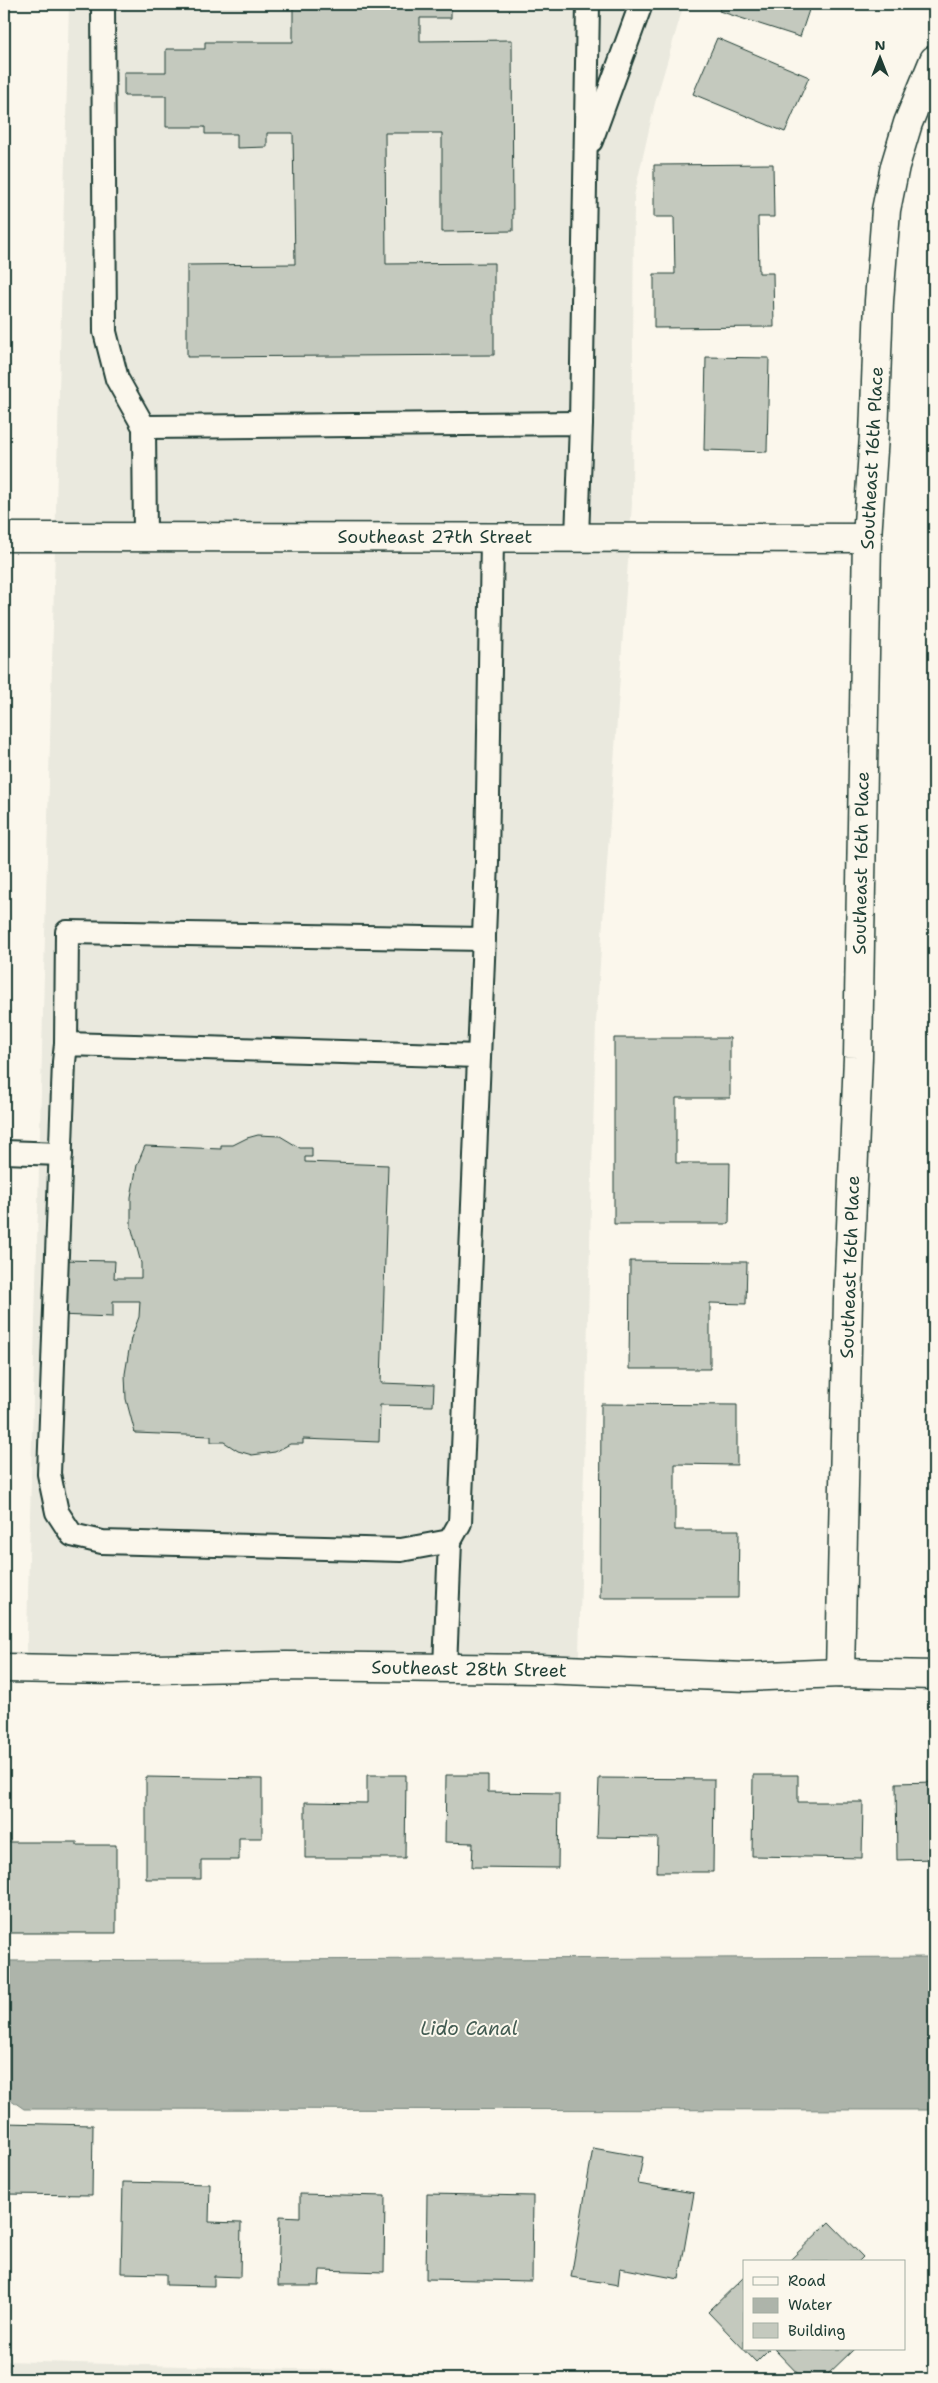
<svg xmlns="http://www.w3.org/2000/svg" width="938" height="2383" viewBox="0 0 938 2383" font-family="'Shantell Sans',sans-serif">
<style>
.built{fill:#eae9de}
.water{fill:#adb4aa;stroke:#74847b}
.building{fill:#c4c9be;stroke:#1f3d34}
.lines{fill:none;stroke-linecap:round;stroke-linejoin:round}
.lane-casing{stroke:#1f3d34;stroke-width:26}
.street-casing{stroke:#1f3d34;stroke-width:31}
.lane{stroke:#fbf7ec;stroke-width:22}
.street{stroke:#fbf7ec;stroke-width:28}
.labels{text-anchor:middle;stroke-width:4;stroke-linejoin:round;paint-order:stroke}
.street-label{font-size:18px;fill:#1f3d34;stroke:#fbf7ec}
.water-label{font-size:19px;font-style:italic;fill:#425b52;stroke:#fbf7ec}
</style>
<rect width="100%" height="100%" fill="#fbf7ec"/>
<filter id="ink" filterUnits="userSpaceOnUse"><feTurbulence type="fractalNoise" baseFrequency=".02" numOctaves="2"/><feDisplacementMap in="SourceGraphic" scale="10" xChannelSelector="R" yChannelSelector="G"/><feConvolveMatrix kernelMatrix="1 2 1 2 8 2 1 2 1" color-interpolation-filters="sRGB"/></filter>
<g filter="url(#ink)">
<!-- built -->
<g class="built">
<polygon points="69,4 684,4 655,103 634,196 632,504 596,1022 579,1655 26,1672"/>
<polygon points="4,2361 401,2372 401,2379 4,2379"/>
</g>
<!-- water -->
<polygon class="water" points="934,1957 934,2110 24,2109 4,2095 4,1961"/>
<!-- building -->
<g class="building">
<polygon points="293,4 384,4 385,10 411,9 411,4 451,4 451,18 420,18 420,41 512,40 513,231 442,232 442,133 385,133 386,264 494,263 494,355 187,357 187,265 295,264 293,133 267,133 267,147 237,148 237,134 205,134 205,127 166,127 166,96 124,96 124,72 166,72 166,49 205,49 205,42 293,42"/>
<polygon points="722,4 811,4 800,37 719,11"/>
<polygon points="717,38 809,77 785,132 693,94"/>
<polygon points="773,164 774,217 758,217 759,273 773,273 774,327 654,328 654,274 675,274 674,217 654,217 654,165"/>
<polygon points="706,357 769,358 767,452 704,450"/>
<polygon points="614,1038 730,1038 730,1098 676,1098 676,1163 730,1163 729,1224 614,1224"/>
<polygon points="258,1135 280,1136 300,1148 312,1148 312,1157 305,1157 305,1162 388,1165 381,1383 434,1385 433,1406 380,1405 379,1442 303,1439 303,1444 290,1444 275,1452 252,1455 238,1451 224,1442 211,1442 211,1436 135,1433 126,1399 125,1374 131,1338 139,1317 140,1301 113,1301 113,1317 58,1315 60,1260 115,1261 114,1278 141,1278 141,1263 131,1226 131,1197 137,1165 145,1146 221,1149 221,1145 233,1145 247,1138"/>
<polygon points="630,1261 747,1262 746,1304 710,1303 710,1369 629,1369"/>
<polygon points="601,1404 737,1405 737,1465 675,1464 675,1530 739,1530 738,1598 600,1598"/>
<polygon points="367,1775 406,1775 405,1858 305,1858 305,1802 367,1803"/>
<polygon points="446,1775 488,1775 488,1792 559,1793 558,1868 472,1867 473,1843 445,1842"/>
<polygon points="753,1775 798,1775 798,1802 863,1802 862,1858 752,1856"/>
<polygon points="146,1777 262,1779 262,1838 239,1838 239,1860 201,1860 201,1879 146,1879"/>
<polygon points="599,1778 714,1779 713,1872 657,1872 658,1838 597,1837"/>
<polygon points="934,1782 934,1859 897,1860 896,1783"/>
<polygon points="4,1842 77,1842 77,1845 116,1845 116,1933 4,1933"/>
<polygon points="4,2123 93,2125 92,2195 4,2194"/>
<polygon points="593,2148 643,2157 638,2184 694,2193 679,2279 620,2268 618,2285 571,2277"/>
<polygon points="123,2182 210,2184 209,2222 241,2223 240,2277 214,2276 214,2286 166,2285 166,2274 121,2273"/>
<polygon points="300,2194 385,2196 384,2272 320,2270 319,2286 278,2286 280,2216 300,2217"/>
<polygon points="427,2194 533,2196 532,2281 426,2279"/>
<polygon points="829,2222 863,2257 858,2262 788,2262"/>
<polygon points="744,2277 744,2349 769,2349 756,2362 708,2312"/>
<polygon points="774,2349 854,2349 823,2379 803,2379"/>
</g>
<g class="lines">
<defs>
<g id="lane">
<polyline points="103,4 105,332 117,379 144,427 145,537"/>
<polyline points="591,141 641,4"/>
<polyline points="581,423 588,4"/>
<polyline points="144,427 581,423 577,538"/>
<polyline points="66,1044 67,932 484,939"/>
<polyline points="4,1152 61,1154"/>
<polyline points="450,1541 401,1550 102,1542 72,1535 57,1512 49,1474 64,1062 66,1044 479,1056"/>
<polyline points="445,1668 450,1541 460,1523 487,862 492,538"/>
</g>
<g id="street">
<polyline points="4,537 867,538"/>
<polyline points="4,1668 113,1670 286,1666 539,1669 746,1677 840,1673 934,1675"/>
<polyline points="840,1673 848,1299 858,1057 867,538 874,436 879,301 886,210 895,166 908,123 934,60"/>
</g>
</defs>
<!-- lane casing -->
<use href="#lane" class="lane-casing"/>
<!-- street casing -->
<use href="#street" class="street-casing"/>
<!-- lane -->
<use href="#lane" class="lane"/>
<!-- street -->
<use href="#street" class="street"/>
</g>
</g>
<g class="labels">
<!-- street labels -->
<g class="street-label">
<text transform="translate(872 458) rotate(-87)" y="6">Southeast 16th Place</text>
<text x="435" y="543">Southeast 27th Street</text>
<text transform="translate(861 863) rotate(-89)" y="6">Southeast 16th Place</text>
<text transform="translate(850 1267) rotate(-88)" y="6">Southeast 16th Place</text>
<text transform="translate(469 1669) rotate(1)" y="6">Southeast 28th Street</text>
</g>
<!-- water labels -->
<g class="water-label">
<text x="469" y="2035">Lido Canal</text>
</g>
</g>
<!-- margin -->
<rect width="938" height="2383" fill="none" stroke="#fbf7ec" stroke-width="20"/>
<rect x="10" y="10" width="918" height="2363" fill="none" stroke="#1f3d34" stroke-width="2" filter="url(#ink)"/>
<!-- legend -->
<rect x="743" y="2260" width="162" height="90" fill="#fbf7ec" stroke="#a3ada2"/>
<rect x="753" y="2277" width="25" height="8" fill="#fbf7ec" stroke="#a3ada2"/>
<text x="788" y="2286" font-size="15" fill="#1f3d34">Road</text>
<rect x="753" y="2298" width="25" height="15" fill="#adb4aa" stroke="#a3ada2"/>
<text x="788" y="2310" font-size="15" fill="#1f3d34">Water</text>
<rect x="753" y="2323" width="25" height="15" fill="#c4c9be" stroke="#a3ada2"/>
<text x="788" y="2336" font-size="15" fill="#1f3d34">Building</text>
<!-- north arrow -->
<g transform="translate(880 58)" stroke="#fbf7ec" stroke-width="4" paint-order="stroke">
<path d="M0-4L9 19L0 12L-9 19Z" fill="#1f3d34"/>
<text y="-8" font-size="14" font-weight="bold" text-anchor="middle" fill="#1f3d34">N</text>
</g>
</svg>
